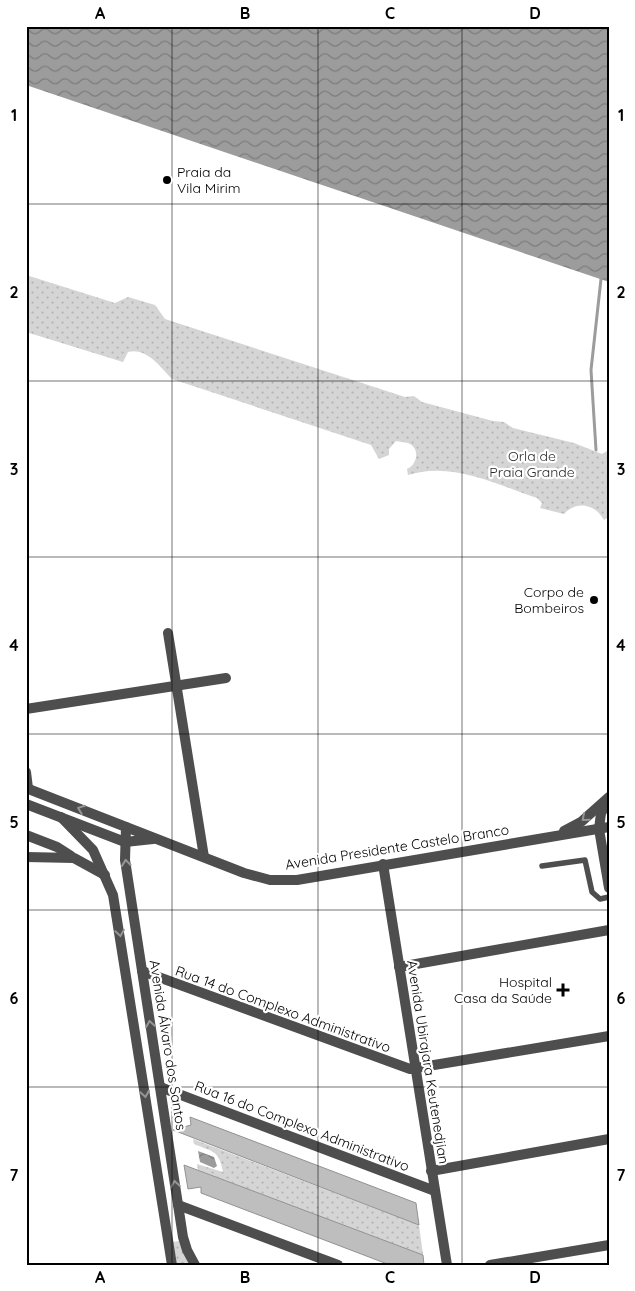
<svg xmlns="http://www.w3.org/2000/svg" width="635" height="1291" viewBox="0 0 635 1291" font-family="Quicksand,sans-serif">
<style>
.green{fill:url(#green-dots)}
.water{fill:url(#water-waves)}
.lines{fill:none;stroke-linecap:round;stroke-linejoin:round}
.stream{stroke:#9c9c9c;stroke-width:3}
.building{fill:#bebebe;stroke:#929292}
.service{stroke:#4e4e4e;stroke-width:5.5}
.minor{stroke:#4e4e4e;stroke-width:10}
.tertiary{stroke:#4e4e4e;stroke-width:10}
.oneway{stroke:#959595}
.grid{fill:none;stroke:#000;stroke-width:1;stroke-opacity:0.55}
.poi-dot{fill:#000;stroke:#fff;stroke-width:2}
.labels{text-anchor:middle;stroke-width:4.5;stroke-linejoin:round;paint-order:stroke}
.poi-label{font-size:14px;fill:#000;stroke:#fff;text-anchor:end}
.park-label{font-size:14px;fill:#2c2c2c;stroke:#fff}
.street-label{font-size:14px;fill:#000;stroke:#fff}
.neatline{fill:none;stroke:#000;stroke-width:2}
.grid-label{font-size:16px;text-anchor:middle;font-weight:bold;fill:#000}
</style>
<defs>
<pattern id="green-dots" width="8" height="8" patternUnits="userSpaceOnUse" patternTransform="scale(1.25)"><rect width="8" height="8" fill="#d5d5d5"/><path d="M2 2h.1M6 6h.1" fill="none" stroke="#b5b5b5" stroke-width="1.8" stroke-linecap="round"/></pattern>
<pattern id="water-waves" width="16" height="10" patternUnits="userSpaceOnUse" patternTransform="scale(1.25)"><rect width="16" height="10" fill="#9c9c9c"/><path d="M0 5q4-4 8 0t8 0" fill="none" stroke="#7d7d7d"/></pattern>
</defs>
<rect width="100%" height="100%" fill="#fff"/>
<!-- green -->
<g class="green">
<path d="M26,275L115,303L128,297L155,305L165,319L405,397L414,396L422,402L493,421L504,422L513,428L574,443L602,454L609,450L607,518L604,520C595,504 577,500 564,514L540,508L542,503L537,498C495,484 452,461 408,475L407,469C417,465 421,448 408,443C405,442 400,442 396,441L389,449V455L379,459L371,445L172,379C161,368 147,347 128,352L123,362L26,332Z"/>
<path d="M193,1139L419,1225L423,1255L198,1170L197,1164L223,1172C219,1150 213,1152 194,1144Z"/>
<polygon points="179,1241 189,1265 177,1265 173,1242"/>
</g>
<!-- water -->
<g class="water">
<polygon points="26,26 609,26 609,282 26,85"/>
<polygon points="198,1151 214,1157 217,1166 214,1168 200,1162"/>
</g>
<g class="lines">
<!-- stream -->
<polyline class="stream" points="596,450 591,370 601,279"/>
</g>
<!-- building -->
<g class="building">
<polygon points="190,1117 416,1203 419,1225 173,1130 191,1125"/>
<polygon points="184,1165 423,1255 424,1265 390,1265 201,1193 201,1187 188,1189"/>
</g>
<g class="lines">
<!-- service -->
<polyline class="service" points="542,866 585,860 592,892 600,899 609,897"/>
<!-- minor -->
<g class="minor">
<polyline points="168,633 204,857"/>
<polyline points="26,709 226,678"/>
<polyline points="26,772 28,788"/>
<polyline points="599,829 609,888"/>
<polyline points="383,864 447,1265"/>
<polyline points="399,967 609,930"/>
<polyline points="142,971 410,1069 609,1036"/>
<polyline points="160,1087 435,1191"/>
<polyline points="431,1171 609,1139"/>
<polyline points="178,1205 338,1265"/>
<polyline points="490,1265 609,1245"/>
</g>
<!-- tertiary -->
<g class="tertiary">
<polyline points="26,788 244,873 270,880 297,880 609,827"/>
<polyline points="26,804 125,842 153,839"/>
<polyline points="61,817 93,850 113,895 172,1265"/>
<polyline points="126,827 125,860 183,1237 187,1250 195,1265"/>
<polyline points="599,829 601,813 608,802"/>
<polyline points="564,831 581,822 609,797"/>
<polyline points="26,835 57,847 71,856"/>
<polyline points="26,857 74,858 105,875"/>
</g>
</g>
<!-- one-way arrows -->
<defs><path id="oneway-chevron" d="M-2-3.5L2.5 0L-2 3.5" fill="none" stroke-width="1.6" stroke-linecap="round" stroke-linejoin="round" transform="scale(1.25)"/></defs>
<g class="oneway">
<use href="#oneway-chevron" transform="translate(81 809) rotate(-159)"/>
<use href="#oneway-chevron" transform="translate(585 818) rotate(140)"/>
<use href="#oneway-chevron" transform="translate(126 863) rotate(-96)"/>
<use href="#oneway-chevron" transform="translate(120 933) rotate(81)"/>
<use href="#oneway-chevron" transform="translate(150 1024) rotate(-99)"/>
<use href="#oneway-chevron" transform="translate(145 1094) rotate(81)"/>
<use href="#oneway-chevron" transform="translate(175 1184) rotate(-99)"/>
</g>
<!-- grid -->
<path class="grid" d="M172,26V1265M318,26V1265M462,26V1265M26,204H609M26,381H609M26,557H609M26,734H609M26,910H609M26,1087H609"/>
<!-- markers -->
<g class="poi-dot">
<circle cx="167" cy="180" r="5"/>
<circle cx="594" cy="600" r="5"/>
<path d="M560.5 982.5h5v5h5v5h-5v5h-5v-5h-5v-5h5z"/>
</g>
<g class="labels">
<!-- poi labels -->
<g class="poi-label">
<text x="177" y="177" text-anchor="start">Praia da<tspan x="177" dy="16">Vila Mirim</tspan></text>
<text x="584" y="597">Corpo de<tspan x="584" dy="16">Bombeiros</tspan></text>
<text x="552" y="987">Hospital<tspan x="552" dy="16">Casa da Saúde</tspan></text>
</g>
<!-- park labels -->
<g class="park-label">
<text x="532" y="461">Orla de<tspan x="532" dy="16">Praia Grande</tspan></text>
</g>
<!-- street labels -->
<g class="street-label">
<text transform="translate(397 847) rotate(-9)" y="5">Avenida Presidente Castelo Branco</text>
<text transform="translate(283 1009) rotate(20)" y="5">Rua 14 do Complexo Administrativo</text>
<text transform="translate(168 1045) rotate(81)" y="5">Avenida Álvaro dos Santos</text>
<text transform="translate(428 1062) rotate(81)" y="5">Avenida Ubirajara Keutenedjian</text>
<text transform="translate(302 1126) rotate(21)" y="5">Rua 16 do Complexo Administrativo</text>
</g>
</g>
<!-- border -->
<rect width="635" height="1291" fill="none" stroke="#ffffff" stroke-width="55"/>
<rect x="28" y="28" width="580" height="1236" class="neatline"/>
<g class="grid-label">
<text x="100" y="19">A</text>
<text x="245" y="19">B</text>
<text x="390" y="19">C</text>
<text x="535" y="19">D</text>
<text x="14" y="121">1</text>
<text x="621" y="121">1</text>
<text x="14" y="298">2</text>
<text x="621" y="298">2</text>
<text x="14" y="475">3</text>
<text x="621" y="475">3</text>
<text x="14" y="651">4</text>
<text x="621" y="651">4</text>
<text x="14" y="828">5</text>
<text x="621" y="828">5</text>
<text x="14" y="1004">6</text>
<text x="621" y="1004">6</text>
<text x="14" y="1181">7</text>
<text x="621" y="1181">7</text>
<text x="100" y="1283">A</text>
<text x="245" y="1283">B</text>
<text x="390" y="1283">C</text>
<text x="535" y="1283">D</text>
</g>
</svg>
